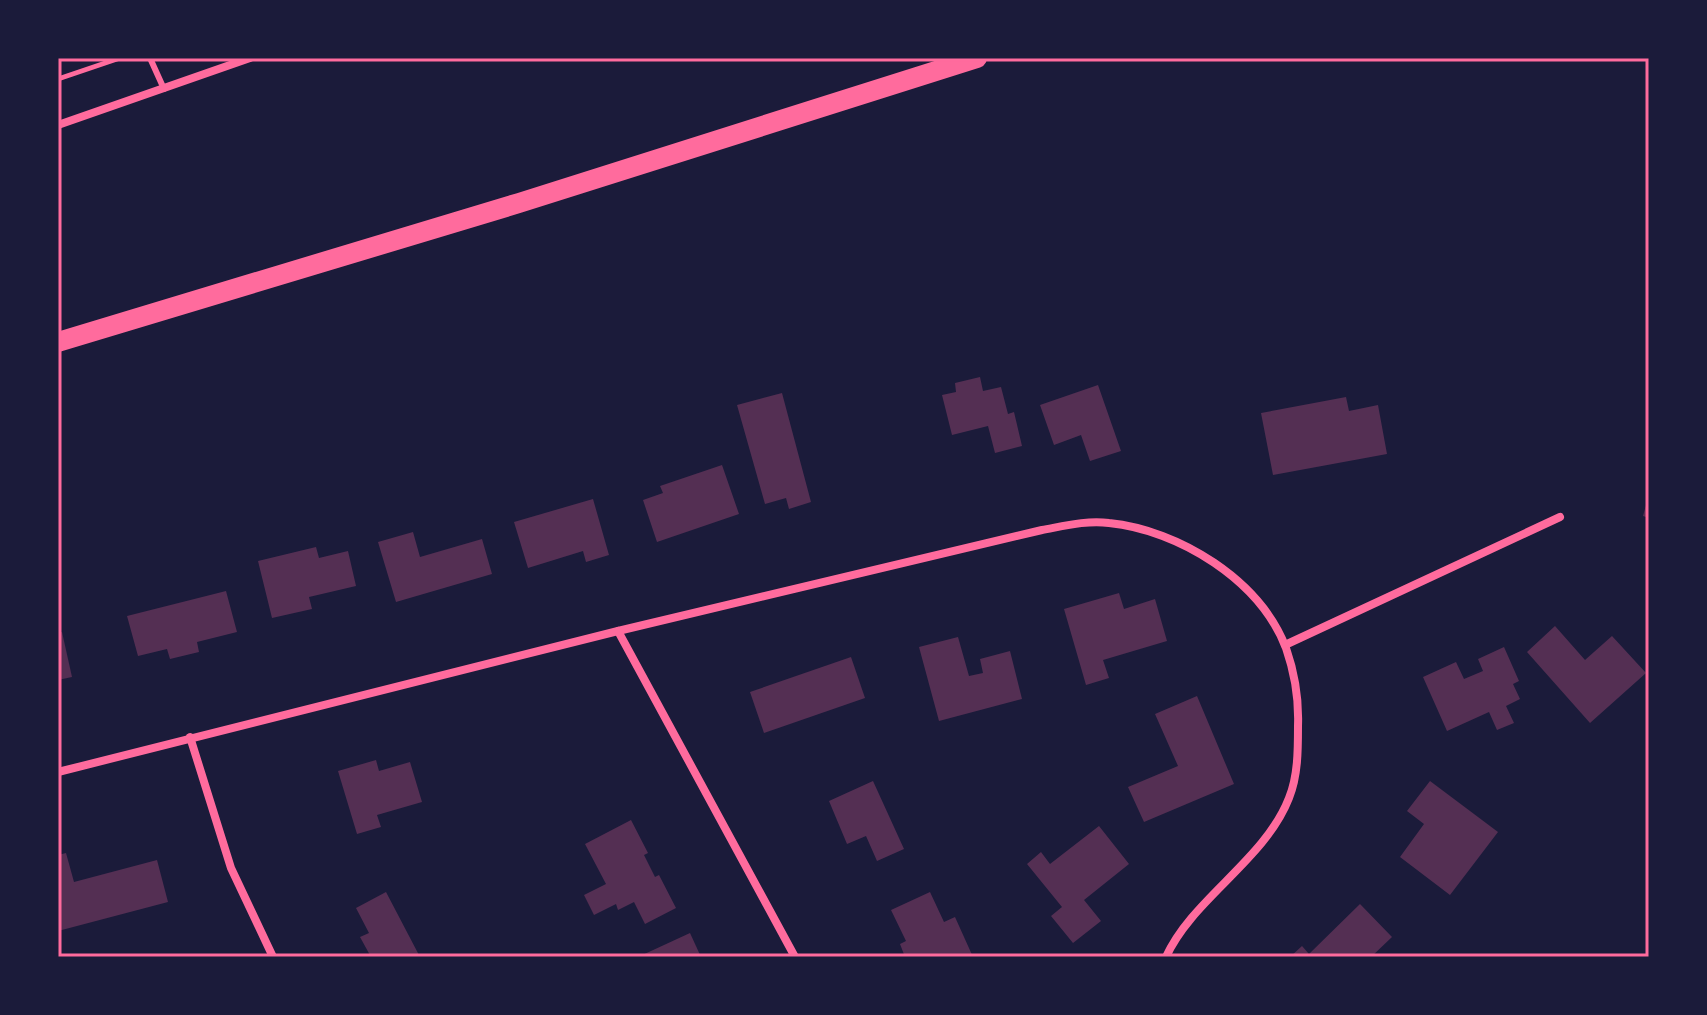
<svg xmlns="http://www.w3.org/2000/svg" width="1707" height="1015" viewBox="0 0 1707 1015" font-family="Rubik,sans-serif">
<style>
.building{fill:#542f53}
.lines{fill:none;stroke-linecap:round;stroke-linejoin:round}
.path{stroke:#ff6b9d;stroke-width:5}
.service{stroke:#ff6b9d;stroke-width:6}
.minor{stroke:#ff6b9d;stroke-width:8}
.primary{stroke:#ff6b9d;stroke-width:20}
.neatline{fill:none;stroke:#ff6b9d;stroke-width:3}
</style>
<rect width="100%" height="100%" fill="#1b1b3a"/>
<!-- building -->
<g class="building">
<polygon points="980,377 983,391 1001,387 1008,414 1014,412 1022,446 995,453 988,426 952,435 942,395 956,392 955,383"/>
<polygon points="1098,385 1121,451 1090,461 1081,435 1054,445 1040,405"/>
<polygon points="782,393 811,502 789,509 786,498 765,504 737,405"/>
<polygon points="1346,397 1349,411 1378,405 1387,454 1273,475 1261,413"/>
<polygon points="722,465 739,514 657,542 643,500 663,493 660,486"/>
<polygon points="1648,498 1649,498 1649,518 1643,516"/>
<polygon points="593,499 609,555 586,562 583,551 528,568 514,522"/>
<polygon points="413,532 420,557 482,539 492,574 396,602 378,542"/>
<polygon points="316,547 319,558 348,551 356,586 309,597 312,609 272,618 258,561"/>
<polygon points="226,591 237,632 197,642 199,652 170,659 167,649 138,656 127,616"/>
<polygon points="1119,593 1124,609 1155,599 1167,641 1103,660 1109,678 1086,685 1064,609"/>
<polygon points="1555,626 1585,660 1612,636 1646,673 1590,723 1527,652"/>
<polygon points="62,632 72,677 58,680 58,633"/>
<polygon points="958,637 969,676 983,673 980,659 1010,651 1022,699 939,721 919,647"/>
<polygon points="1504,647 1519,681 1513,684 1520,699 1506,706 1514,723 1497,730 1489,712 1447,731 1423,677 1456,662 1464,679 1483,671 1478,659"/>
<polygon points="851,657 865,698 764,733 750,692"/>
<polygon points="1197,696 1234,784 1144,822 1128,787 1178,766 1155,714"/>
<polygon points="376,760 379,771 410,762 422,802 377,815 381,827 357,834 338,771"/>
<polygon points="873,781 904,849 877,861 866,836 847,844 829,801"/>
<polygon points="1430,781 1498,832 1450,895 1400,857 1424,824 1407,811"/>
<polygon points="631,820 648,853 644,855 655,877 659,875 676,908 645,924 634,902 618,910 616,904 594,915 584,895 606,884 585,844"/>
<polygon points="1099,826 1129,864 1084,900 1101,921 1073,943 1051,916 1062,907 1027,864 1041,852 1050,864"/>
<polygon points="66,853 74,882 157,860 168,902 58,931 58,855"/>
<polygon points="386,892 420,957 371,957 360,937 369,933 356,908"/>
<polygon points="930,892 944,922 955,917 973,957 905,957 900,944 906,941 891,910"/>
<polygon points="1360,904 1392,937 1371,957 1290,957 1302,946 1309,954"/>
<polygon points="690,933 701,957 638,957"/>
</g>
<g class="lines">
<!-- path -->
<polyline class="path" points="58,79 120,58"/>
<!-- service -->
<polyline class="service" points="150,58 164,89"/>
<!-- minor -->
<g class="minor">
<polyline points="58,125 250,58"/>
<polyline points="618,631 795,957"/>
<polyline points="1285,645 1560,517"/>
<polyline points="190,737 231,868 273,957"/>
<path d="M58,772L618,631L1042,530C1064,526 1087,520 1109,523C1179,530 1260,580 1286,648C1295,674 1299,699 1298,726C1298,750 1298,776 1289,798C1265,860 1192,899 1166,957"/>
</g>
<!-- primary -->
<polyline class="primary" points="58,342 519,203 977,58"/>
</g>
<!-- border -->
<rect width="1707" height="1015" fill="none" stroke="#1b1b3a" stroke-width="120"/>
<rect x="60" y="60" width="1587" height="895" class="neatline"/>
</svg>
